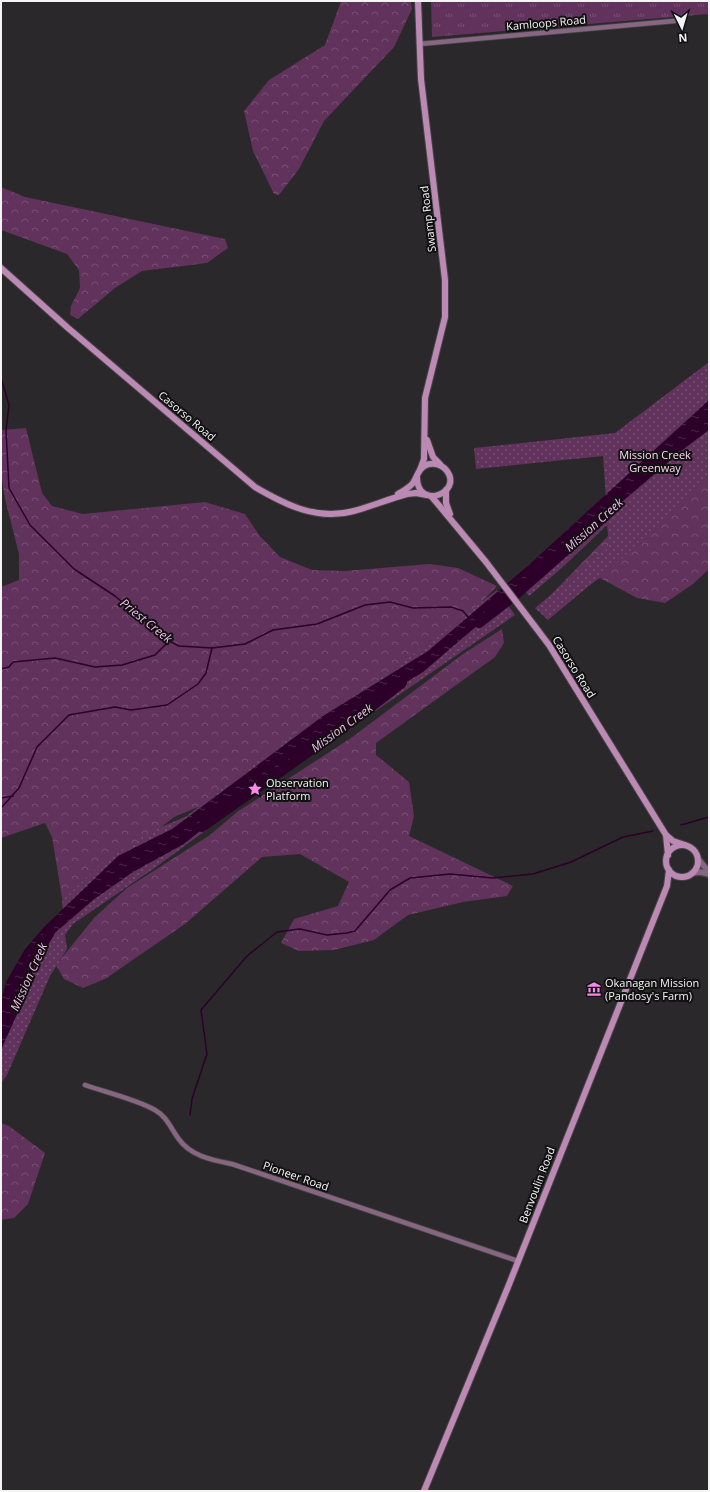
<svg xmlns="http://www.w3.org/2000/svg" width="710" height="1492" viewBox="0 0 710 1492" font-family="'Open Sans',sans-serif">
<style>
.grass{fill:url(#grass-tufts)}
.forest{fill:url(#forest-crowns)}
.park{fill:url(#park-dots)}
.water{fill:url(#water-ripples)}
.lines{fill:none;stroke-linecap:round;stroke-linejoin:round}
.stream{stroke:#2c0029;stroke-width:1.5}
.river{stroke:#2c0029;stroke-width:10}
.minor-casing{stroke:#464546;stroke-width:6}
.tertiary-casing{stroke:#464546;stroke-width:8}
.secondary-casing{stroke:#464546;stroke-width:8}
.minor{stroke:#866681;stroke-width:4.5}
.tertiary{stroke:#866681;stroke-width:5.5}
.secondary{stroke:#bb89b3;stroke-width:6}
.labels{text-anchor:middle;stroke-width:4;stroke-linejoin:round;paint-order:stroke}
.street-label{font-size:11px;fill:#f5f4f5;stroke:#121112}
.park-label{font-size:11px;fill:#fdd6f7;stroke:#121112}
.poi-label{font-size:11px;fill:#f5f4f5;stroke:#121112;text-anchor:start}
.water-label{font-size:12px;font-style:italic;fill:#f5bbec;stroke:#121112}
</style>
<defs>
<pattern id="grass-tufts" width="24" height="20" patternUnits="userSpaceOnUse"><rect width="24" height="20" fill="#61325c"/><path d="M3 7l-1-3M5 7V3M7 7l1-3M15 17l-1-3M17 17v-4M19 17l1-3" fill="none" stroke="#785074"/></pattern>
<pattern id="forest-crowns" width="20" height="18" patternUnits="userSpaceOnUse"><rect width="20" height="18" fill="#61325c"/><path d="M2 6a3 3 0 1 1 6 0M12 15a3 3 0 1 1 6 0" fill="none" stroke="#785074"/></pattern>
<pattern id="park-dots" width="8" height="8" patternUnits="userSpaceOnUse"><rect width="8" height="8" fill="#61325c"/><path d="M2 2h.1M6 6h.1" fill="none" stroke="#785074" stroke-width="1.8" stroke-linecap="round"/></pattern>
<pattern id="water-ripples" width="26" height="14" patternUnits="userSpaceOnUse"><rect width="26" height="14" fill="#2c0029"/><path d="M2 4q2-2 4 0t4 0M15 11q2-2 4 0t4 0" fill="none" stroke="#4b2649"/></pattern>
</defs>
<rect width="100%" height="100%" fill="#2a282a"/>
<!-- grass -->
<polygon class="grass" points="431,1 709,1 709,14 432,37"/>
<!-- forest -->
<g class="forest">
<polygon points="341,1 411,1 412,9 394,47 324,121 299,169 279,195 274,194 253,151 244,111 269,80 325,45"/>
<polygon points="1,187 25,197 225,239 228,248 207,263 142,271 115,288 78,319 70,315 71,306 80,288 79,270 67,254 1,230"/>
<polygon points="26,428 42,493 52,506 83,514 205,502 245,514 259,535 280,557 312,570 344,571 430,564 458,568 497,586 436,649 222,797 174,817 84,887 64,910 52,837 45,823 1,838 1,587 19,580 19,554 5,499 1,474 1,435 2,430"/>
<polygon points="709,449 709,569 693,584 665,603 637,598 600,578 555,609 540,606 612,532"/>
<polygon points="502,629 504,643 495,657 376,743 376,755 409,782 414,816 409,836 513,886 507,896 463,902 408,915 374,940 334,950 299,951 281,943 294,919 338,906 349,882 300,854 262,857 185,924 105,979 83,988 64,979 56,965 94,918 127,888 210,835 237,812 351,738 463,654"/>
<polygon points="1,1123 9,1126 45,1153 28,1204 14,1218 1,1220"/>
</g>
<!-- park -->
<g class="park">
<polygon points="709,362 709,475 620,560 548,620 535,608 609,547 607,525 564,566 529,596 517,581 606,498 603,456 476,469 474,448 615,433"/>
<polygon points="497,590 515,615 380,708 261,785 205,831 156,867 73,924 65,935 67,949 50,976 7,1075 1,1083 1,1021 55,918 63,912 62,901 104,861 152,831 187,816 280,744 340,706 401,664"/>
</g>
<!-- water -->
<polygon class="water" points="709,400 709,430 685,448 423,672 362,709 317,745 265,778 184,844 133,872 93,900 41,945 22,1003 1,1050 1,1001 6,982 25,949 44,927 118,856 172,829 323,716 428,651 531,563"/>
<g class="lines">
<!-- stream -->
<g class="stream">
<polyline points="1,378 9,405 6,431 9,488 30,525 74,569 115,596 169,641 179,646 212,648 245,644 273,630 317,624 365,605 390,602 413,608 451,607 463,611 468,617"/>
<polyline points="1,669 9,667 13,662 55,658 95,667 122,665 155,655 168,642"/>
<polyline points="1,798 13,796"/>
<polyline points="1,808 19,788 37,747 69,715 115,707 131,710 167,705 198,684 206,673 212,648"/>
<polyline points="681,825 709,817"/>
<polyline points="190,1115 192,1099 207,1054 201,1010 247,956 277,932 300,929 327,935 347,933 355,931 390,890 410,878 450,874 493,878 533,874 571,862 623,837 653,831"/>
</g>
<!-- river -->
<g class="river">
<polyline points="479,623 514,596 613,509"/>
<polyline points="202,827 358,717 402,683"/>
<polyline points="34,959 50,932"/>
</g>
<defs>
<g id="minor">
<polyline points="419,44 674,21"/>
<path d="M85,1085C105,1092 138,1100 155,1110C167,1117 170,1127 178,1138C190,1156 212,1160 232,1164L518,1261"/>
</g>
<g id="tertiary">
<polyline points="698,859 709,872"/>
<polyline points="692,873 700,872 709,874"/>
</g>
<g id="secondary">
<polyline points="418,1 421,79 445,280 445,317 425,398 424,459 420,470"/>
<path d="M1,268L68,328L255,487C286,505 317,521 354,511C372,506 389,499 407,494L416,493L427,495"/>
<polyline points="427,440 433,457 440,464"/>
<polyline points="446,490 446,503 450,514"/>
<path d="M398,494C403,491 409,488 413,483C416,479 417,474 420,470C427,461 440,462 447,471C463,493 417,511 417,477"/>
<polyline points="432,497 486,562 549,645 666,835 673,841 685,845"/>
<polyline points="666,835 668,855"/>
<circle cx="682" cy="861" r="16"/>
<polyline points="424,1491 508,1287 667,886 669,870"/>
</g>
</defs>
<!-- minor casing -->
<use href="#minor" class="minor-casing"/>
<!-- tertiary casing -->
<use href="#tertiary" class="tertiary-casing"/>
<!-- secondary casing -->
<use href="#secondary" class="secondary-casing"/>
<!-- minor -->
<use href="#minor" class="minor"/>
<!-- tertiary -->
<use href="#tertiary" class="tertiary"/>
<!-- secondary -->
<use href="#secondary" class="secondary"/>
</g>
<!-- icons -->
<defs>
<symbol id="sight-bare" viewBox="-9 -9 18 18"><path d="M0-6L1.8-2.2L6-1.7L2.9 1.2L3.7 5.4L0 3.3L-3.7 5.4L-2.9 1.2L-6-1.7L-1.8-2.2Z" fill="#f888ea" stroke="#121112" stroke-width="2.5" paint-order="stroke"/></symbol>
<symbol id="museum-bare" viewBox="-9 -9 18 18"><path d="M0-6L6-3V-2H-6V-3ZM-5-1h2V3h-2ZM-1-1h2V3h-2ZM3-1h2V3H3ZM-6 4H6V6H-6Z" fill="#f888ea" stroke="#121112" stroke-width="2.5" paint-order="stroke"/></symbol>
</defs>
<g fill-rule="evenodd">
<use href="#sight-bare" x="245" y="779" width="20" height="20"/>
<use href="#museum-bare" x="584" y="979" width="20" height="20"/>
</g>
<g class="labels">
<!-- street labels -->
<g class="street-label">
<text transform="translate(546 23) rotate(-5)" y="4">Kamloops Road</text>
<text transform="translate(428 219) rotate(-97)" y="4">Swamp Road</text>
<text transform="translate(187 416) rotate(40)" y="4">Casorso Road</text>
<text transform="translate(574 667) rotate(58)" y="4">Casorso Road</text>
<text transform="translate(296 1176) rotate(19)" y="4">Pioneer Road</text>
<text transform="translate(537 1185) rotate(-69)" y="4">Benvoulin Road</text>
</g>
<!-- park labels -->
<g class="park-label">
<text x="655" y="459">Mission Creek<tspan x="655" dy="13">Greenway</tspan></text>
</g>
<!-- poi labels -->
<g class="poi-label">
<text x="266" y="787">Observation<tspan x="266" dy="13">Platform</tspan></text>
<text x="605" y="987">Okanagan Mission<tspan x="605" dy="13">(Pandosy's Farm)</tspan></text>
</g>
<!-- water labels -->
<g class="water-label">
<text transform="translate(594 525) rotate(-42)" y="4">Mission Creek</text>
<text transform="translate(146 621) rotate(39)" y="4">Priest Creek</text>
<text transform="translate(342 728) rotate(-36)" y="4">Mission Creek</text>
<text transform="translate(29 977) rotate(-66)" y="4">Mission Creek</text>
</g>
</g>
<!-- border -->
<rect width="710" height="1492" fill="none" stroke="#f5f4f5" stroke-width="4"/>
<!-- north arrow -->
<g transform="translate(682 28) rotate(175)" stroke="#121112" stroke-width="3" paint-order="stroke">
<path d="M0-3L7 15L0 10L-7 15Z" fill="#f5f4f5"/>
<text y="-6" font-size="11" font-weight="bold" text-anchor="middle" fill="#f5f4f5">N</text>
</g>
</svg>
